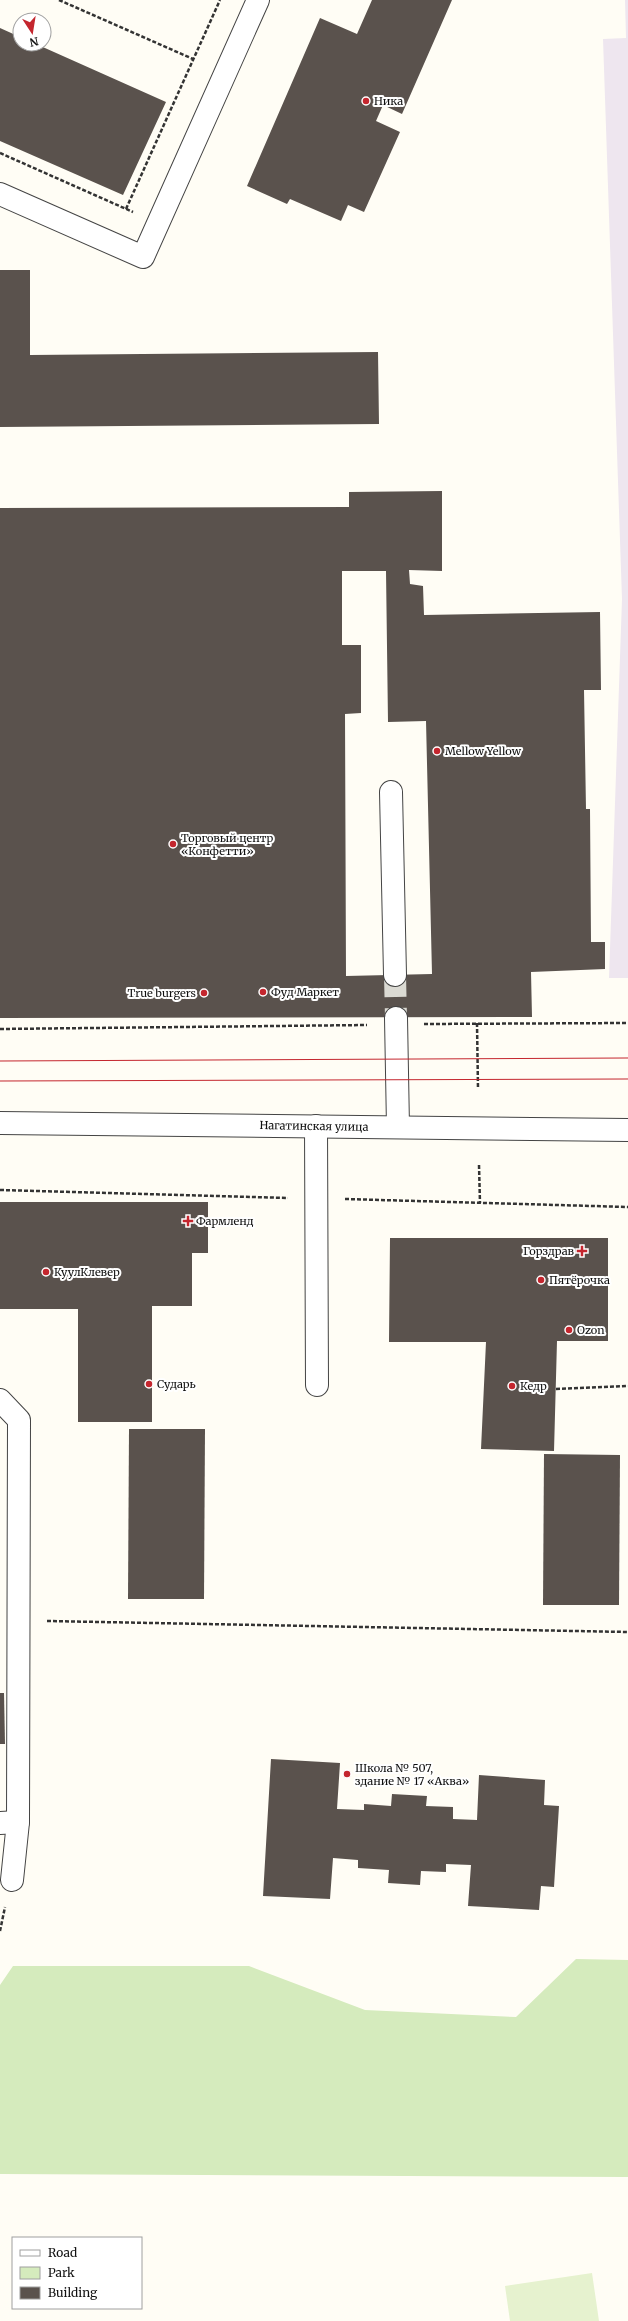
<svg xmlns="http://www.w3.org/2000/svg" width="628" height="2321" viewBox="0 0 628 2321" font-family="Merriweather,serif">
<style>
.industrial{fill:#eee6ef}
.green{fill:#d5ebbd}
.pitch{fill:#e6f2cf}
.building{fill:#5a524d;fill-rule:evenodd}
.lines{fill:none;stroke-linecap:round;stroke-linejoin:round}
.minor-tunnel{stroke:#dbdad3;stroke-width:22;stroke-dasharray:22 11;stroke-linecap:butt}
.minor-casing{stroke:#444;stroke-width:24}
.path{stroke:#333;stroke-width:2.5;stroke-dasharray:4 2;stroke-linecap:butt}
.minor{stroke:#fff;stroke-width:22}
.tram{stroke:#c4262e;stroke-width:1}
.poi-dot{fill:#c4262e;stroke:#fff;stroke-width:1.5}
.labels{text-anchor:middle;stroke-width:4;stroke-linejoin:round;paint-order:stroke}
.poi-label{font-size:11px;fill:#111;stroke:#fff;text-anchor:start}
.street-label{font-size:11px;fill:#111;stroke:#fff}
</style>
<rect width="100%" height="100%" fill="#fffdf5"/>
<!-- industrial -->
<polygon class="industrial" points="625,0 628,0 628,978 609,978 622,599 603,39 626,38"/>
<!-- green -->
<polygon class="green" points="576,1959 628,1960 628,2177 0,2174 0,1985 13,1966 249,1966 365,2010 516,2017"/>
<!-- pitch -->
<polygon class="pitch" points="592,2273 599,2321 510,2321 505,2286"/>
<!-- building -->
<g class="building">
<polygon points="372,0 452,0 402,114 383,105 376,121 400,132 364,212 348,205 341,221 290,199 287,204 247,186 320,18 357,34"/>
<polygon points="0,28 20,37 20,44 36,44 166,102 123,195 0,141"/>
<polygon points="0,270 30,270 30,355 378,352 379,424 0,427"/>
<path d="M442,491V571L409,570L410,584L423,586L424,615L600,612L601,690H584L586,809H590L591,942H605V969L531,972L532,1017L0,1018V508L349,507V492ZM342,571H386L388,722L426,721L432,974L346,976L345,714L361,713V645H342Z"/>
<polygon points="0,1202 208,1202 208,1253 192,1253 192,1306 152,1306 152,1422 78,1422 78,1309 0,1309"/>
<polygon points="390,1238 608,1238 608,1341 557,1341 554,1451 481,1449 486,1342 389,1342"/>
<polygon points="129,1429 205,1429 204,1599 128,1599"/>
<polygon points="544,1454 620,1455 619,1605 543,1605"/>
<polygon points="0,1693 4,1693 5,1744 0,1744"/>
<polygon points="271,1759 340,1763 337,1809 364,1810 364,1804 391,1806 392,1794 427,1796 426,1806 453,1807 453,1819 477,1820 479,1775 545,1780 544,1805 559,1806 554,1887 541,1886 539,1910 468,1906 471,1865 446,1864 446,1872 421,1871 420,1885 388,1883 389,1870 358,1868 358,1860 333,1858 330,1899 263,1896"/>
</g>
<g class="lines">
<!-- minor-tunnel -->
<polyline class="minor-tunnel" points="395,975 396,1018"/>
<defs>
<g id="minor">
<polyline points="0,194 143,257 258,0"/>
<polyline points="391,792 395,975"/>
<polyline points="396,1018 398,1127"/>
<polyline points="0,1123 628,1130"/>
<polyline points="316,1126 317,1385"/>
<polyline points="0,1400 19,1420 18,1822 12,1880"/>
<polyline points="0,1823 18,1822"/>
</g>
</defs>
<!-- minor casing -->
<use href="#minor" class="minor-casing"/>
<!-- path -->
<g class="path">
<polyline points="59,0 193,59"/>
<polyline points="0,153 133,212"/>
<polyline points="126,209 220,0"/>
<polyline points="477,1023 478,1089"/>
<polyline points="424,1024 628,1023"/>
<polyline points="0,1029 367,1025"/>
<polyline points="479,1165 480,1203"/>
<polyline points="0,1190 288,1198"/>
<polyline points="345,1199 628,1207"/>
<polyline points="556,1389 628,1386"/>
<polyline points="47,1621 628,1632"/>
<polyline points="0,1931 5,1907"/>
</g>
<!-- minor -->
<use href="#minor" class="minor"/>
<!-- tram -->
<g class="tram">
<polyline points="0,1061 628,1058"/>
<polyline points="0,1081 628,1079"/>
</g>
</g>
<!-- markers -->
<g class="poi-dot">
<circle cx="366" cy="101" r="4"/>
<circle cx="437" cy="751" r="4"/>
<circle cx="173" cy="844" r="4"/>
<circle cx="263" cy="992" r="4"/>
<circle cx="204" cy="993" r="4"/>
<path d="M186 1215h4v4h4v4h-4v4h-4v-4h-4v-4h4z"/>
<path d="M580 1245h4v4h4v4h-4v4h-4v-4h-4v-4h4z"/>
<circle cx="46" cy="1272" r="4"/>
<circle cx="541" cy="1280" r="4"/>
<circle cx="569" cy="1330" r="4"/>
<circle cx="149" cy="1384" r="4"/>
<circle cx="512" cy="1386" r="4"/>
<circle cx="347" cy="1774" r="4"/>
</g>
<g class="labels">
<!-- poi labels -->
<g class="poi-label">
<text x="374" y="105">Ника</text>
<text x="445" y="755">Mellow Yellow</text>
<text x="181" y="842">Торговый центр<tspan x="181" dy="13">«Конфетти»</tspan></text>
<text x="271" y="996">Фуд Маркет</text>
<text x="196" y="997" text-anchor="end">True burgers</text>
<text x="196" y="1225">Фармленд</text>
<text x="574" y="1255" text-anchor="end">Горздрав</text>
<text x="54" y="1276">КуулКлевер</text>
<text x="549" y="1284">Пятёрочка</text>
<text x="577" y="1334">Ozon</text>
<text x="157" y="1388">Сударь</text>
<text x="520" y="1390">Кедр</text>
<text x="355" y="1772">Школа № 507,<tspan x="355" dy="13">здание № 17 «Аква»</tspan></text>
</g>
<!-- street labels -->
<g class="street-label">
<text transform="translate(314 1126) rotate(1)" y="4">Нагатинская улица</text>
</g>
</g>
<!-- legend -->
<rect x="12" y="2237" width="130" height="72" fill="#ffffff" stroke="#a0a0a0"/>
<rect x="20" y="2250" width="20" height="6" fill="#ffffff" stroke="#a0a0a0"/>
<text x="48" y="2257" font-size="12" fill="#111111">Road</text>
<rect x="20" y="2267" width="20" height="12" fill="#d5ebbd" stroke="#a0a0a0"/>
<text x="48" y="2277" font-size="12" fill="#111111">Park</text>
<rect x="20" y="2287" width="20" height="12" fill="#5a524d" stroke="#a0a0a0"/>
<text x="48" y="2297" font-size="12" fill="#111111">Building</text>
<!-- north arrow -->
<g transform="translate(32 32) rotate(168)"><circle r="19" fill="#ffffff" stroke="#a0a0a0"/>
<path d="M0-3L7 15L0 10L-7 15Z" fill="#c4262e"/>
<text y="-6" font-size="11" font-weight="bold" text-anchor="middle" fill="#111111">N</text>
</g>
</svg>
